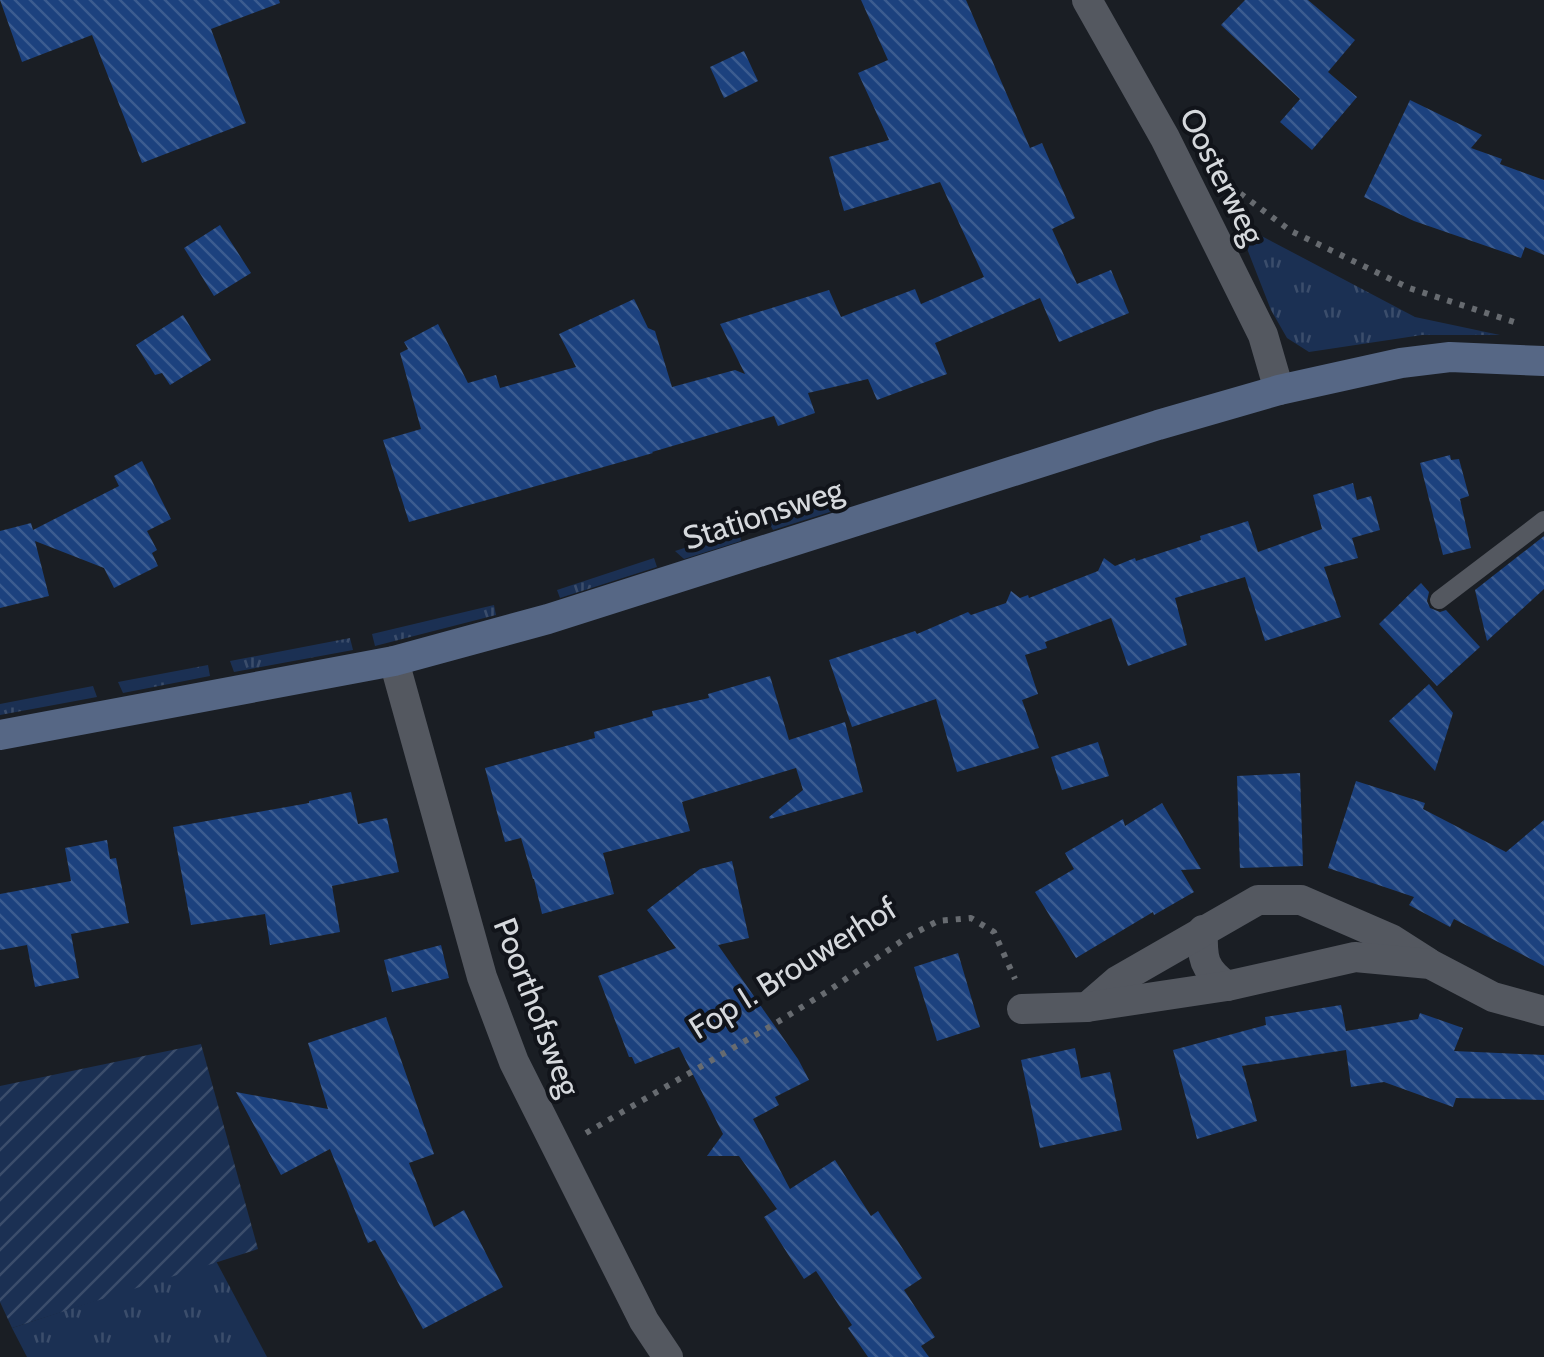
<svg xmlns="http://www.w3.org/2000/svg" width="1544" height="1357" viewBox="0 0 1544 1357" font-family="Cabin,sans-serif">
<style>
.grass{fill:url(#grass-tufts)}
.garden{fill:url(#garden-furrows)}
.building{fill:url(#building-back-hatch)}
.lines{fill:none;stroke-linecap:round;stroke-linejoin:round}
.path{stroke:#676b70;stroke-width:6;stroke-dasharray:5 8;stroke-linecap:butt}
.lane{stroke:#545860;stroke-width:18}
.street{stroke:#545860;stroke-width:30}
.secondary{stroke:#566785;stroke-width:30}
.labels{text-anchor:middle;stroke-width:8;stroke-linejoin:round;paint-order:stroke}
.street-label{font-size:32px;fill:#d6d9dd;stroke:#11141a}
</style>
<defs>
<pattern id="grass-tufts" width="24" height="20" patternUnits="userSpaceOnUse" patternTransform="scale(2.5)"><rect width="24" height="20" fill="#1b3053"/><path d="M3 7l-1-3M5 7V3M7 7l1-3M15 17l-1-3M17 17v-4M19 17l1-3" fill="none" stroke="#3b4d6b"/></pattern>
<pattern id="garden-furrows" width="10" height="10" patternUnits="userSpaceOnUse" patternTransform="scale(2.5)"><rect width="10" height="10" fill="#1b3053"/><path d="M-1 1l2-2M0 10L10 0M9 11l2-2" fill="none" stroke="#3b4d6b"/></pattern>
<pattern id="building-back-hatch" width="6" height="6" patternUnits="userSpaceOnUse" patternTransform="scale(2.5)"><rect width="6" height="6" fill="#1c417e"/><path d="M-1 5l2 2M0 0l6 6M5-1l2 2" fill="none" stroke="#3c5c90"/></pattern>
</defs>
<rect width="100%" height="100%" fill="#1a1e24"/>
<!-- grass -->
<g class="grass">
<polygon points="1237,223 1415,317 1500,335 1422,335 1309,352 1287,338 1271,310"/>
<polygon points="846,496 849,506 773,530 768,521"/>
<polygon points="740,530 741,541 684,559 675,551"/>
<polygon points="654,558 657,567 560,598 557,590"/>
<polygon points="494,605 496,615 375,646 372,634"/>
<polygon points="350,638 353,650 234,672 230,661"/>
<polygon points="208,665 210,676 123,693 118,682"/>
<polygon points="93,686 97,697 0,715 0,704"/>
<polygon points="216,1261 267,1357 27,1357 12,1328"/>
</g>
<!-- garden -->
<polygon class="garden" points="201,1044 258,1249 12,1328 0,1302 0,1086"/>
<!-- building -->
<g class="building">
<polygon points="0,0 279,0 280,3 211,29 246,123 142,163 92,35 22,62"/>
<polygon points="861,0 966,0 1030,148 1042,143 1075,218 1052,229 1077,284 1111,270 1129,313 1059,342 1040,298 935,343 947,374 877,400 868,379 808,393 815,413 778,426 774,416 652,452 653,453 409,522 383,440 421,429 400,353 408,349 404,342 438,324 468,383 496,375 500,388 576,367 559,334 634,299 648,328 655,331 672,387 735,370 745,374 720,324 829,290 841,317 915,289 921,304 984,277 940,182 844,211 829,157 889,140 858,73 888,60"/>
<polygon points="1245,0 1308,0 1355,40 1328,72 1357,97 1312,150 1280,122 1300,99 1221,25"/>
<polygon points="744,51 758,81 724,98 710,67"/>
<polygon points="1410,100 1482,135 1471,148 1502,159 1500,164 1544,180 1544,255 1525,247 1521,258 1495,249 1414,221 1364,197"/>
<polygon points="220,225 251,273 214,296 184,248"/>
<polygon points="183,315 211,360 170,385 162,373 155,375 136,345"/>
<polygon points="1450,455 1451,460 1459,459 1469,496 1460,499 1471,548 1443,555 1420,463"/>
<polygon points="142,461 171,519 147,531 157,550 152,553 158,566 114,588 104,568 35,541 49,596 0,608 0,531 31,523 33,530 119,486 114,476"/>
<polygon points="1353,483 1357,500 1371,496 1380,530 1352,538 1358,558 1324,567 1341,617 1265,641 1245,577 1175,598 1187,645 1128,666 1111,618 1045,642 1047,648 1025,655 1038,694 1022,700 1039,748 957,772 936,699 852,727 829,660 915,631 917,634 968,612 971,615 1006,603 1011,591 1020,598 1028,595 1029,598 1098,571 1104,558 1115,566 1135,558 1136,561 1201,540 1200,536 1248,521 1258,552 1322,529 1313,495"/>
<polygon points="1544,536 1544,589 1487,641 1475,590"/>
<polygon points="1421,583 1429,592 1427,601 1430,608 1440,612 1446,610 1480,647 1437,686 1379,624"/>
<polygon points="770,676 789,740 845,722 863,792 770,819 769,817 803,790 796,768 682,802 690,831 603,853 614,894 542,914 534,879 533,879 521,838 505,842 485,768 595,738 594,732 653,716 652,711 709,698 708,694"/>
<polygon points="1429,684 1453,713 1435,771 1389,721"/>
<polygon points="1098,742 1109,776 1062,790 1051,757"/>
<polygon points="1300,773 1303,866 1240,868 1237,776"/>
<polygon points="1356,781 1425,803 1423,809 1506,852 1544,820 1544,966 1454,919 1450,927 1409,905 1414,897 1328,868"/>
<polygon points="351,792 358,824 387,818 399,872 332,886 340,932 270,945 265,914 191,925 173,827 309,803 309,801"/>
<polygon points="1162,803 1201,869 1181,870 1194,892 1154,915 1153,912 1076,958 1035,892 1074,869 1065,853 1123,819 1125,826"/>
<polygon points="107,840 110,859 116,858 129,923 71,934 79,978 35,987 27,945 0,950 0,894 71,881 65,848"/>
<polygon points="732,861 749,938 718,945 798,1059 809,1080 775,1097 779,1105 753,1119 790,1189 835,1160 871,1216 878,1211 922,1278 904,1290 935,1337 921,1346 929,1357 868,1357 848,1328 852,1325 816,1271 804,1279 764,1217 777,1209 739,1156 707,1156 723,1134 679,1047 635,1064 632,1057 629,1057 598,976 676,948 647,910 700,869"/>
<polygon points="441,945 449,978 392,992 384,960"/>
<polygon points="958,953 980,1027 937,1041 914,967"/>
<polygon points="1341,1005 1346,1031 1418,1019 1420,1013 1463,1028 1454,1051 1544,1055 1544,1100 1456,1098 1453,1107 1384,1082 1351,1087 1346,1050 1242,1066 1257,1121 1197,1139 1173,1050 1266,1025 1265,1017"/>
<polygon points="386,1017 434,1154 409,1163 434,1227 464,1210 503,1287 423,1329 375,1240 368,1243 330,1149 281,1175 236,1092 328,1109 308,1043"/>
<polygon points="1075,1048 1081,1078 1110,1072 1122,1130 1040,1148 1021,1060"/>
</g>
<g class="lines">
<!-- path -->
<g class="path">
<polyline points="1230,186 1291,231 1409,288 1514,322"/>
<polyline points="586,1133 771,1026 828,991 909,936 938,921 971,918 994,932 1015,979"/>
</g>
<!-- lane -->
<polyline class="lane" points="1439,600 1544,520"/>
<!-- street -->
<g class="street">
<polyline points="1087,0 1165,138 1263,335 1279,390"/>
<polyline points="394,661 482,977 514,1062 644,1321 668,1357"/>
<path d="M1203,930C1202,958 1203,969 1227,986"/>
<polyline points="1087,1007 1117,981 1258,900 1301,900 1391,939 1427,962"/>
<polyline points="1022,1009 1087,1007 1227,986 1355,957 1430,964 1493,997 1544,1011"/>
</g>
<!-- secondary -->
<polyline class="secondary" points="0,735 394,661 548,619 1158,425 1279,390 1401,363 1450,357 1544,361"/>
</g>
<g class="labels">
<!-- street labels -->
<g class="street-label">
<text transform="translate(1222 176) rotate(63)" y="11">Oosterweg</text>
<text transform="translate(763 514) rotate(-18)" y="11">Stationsweg</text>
<text transform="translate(793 968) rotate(-32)" y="11">Fop I. Brouwerhof</text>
<text transform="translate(537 1007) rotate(69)" y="11">Poorthofsweg</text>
</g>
</g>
</svg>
